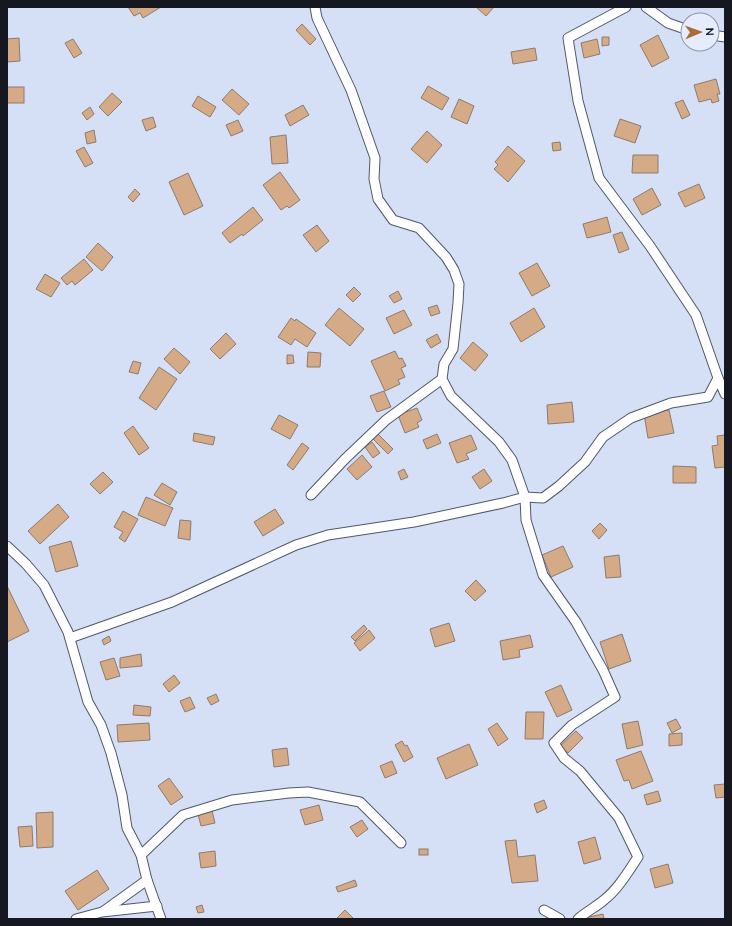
<svg xmlns="http://www.w3.org/2000/svg" width="732" height="926" viewBox="0 0 732 926" font-family="'Nunito Sans',sans-serif">
<style>
.building{fill:#d5aa87;stroke:#8e7b6c}
.lines{fill:none;stroke-linecap:round;stroke-linejoin:round}
.minor-casing{stroke:#4f586a;stroke-width:11}
.minor{stroke:#fff;stroke-width:9}
</style>
<rect width="100%" height="100%" fill="#d5dff5"/>
<!-- building -->
<g class="building">
<polygon points="128,7 161,7 143,18 140,13 134,16"/>
<polygon points="476,7 494,7 486,16"/>
<polygon points="302,24 316,39 310,45 296,30"/>
<polygon points="658,35 669,58 652,67 640,45"/>
<polygon points="602,37 609,37 609,45 602,46"/>
<polygon points="19,38 20,61 7,62 7,39"/>
<polygon points="73,39 82,53 74,58 65,43"/>
<polygon points="597,39 600,54 584,58 581,43"/>
<polygon points="535,48 537,60 513,64 511,52"/>
<polygon points="716,79 720,94 717,94 719,101 712,103 711,99 699,102 694,85"/>
<polygon points="428,86 449,98 442,110 421,98"/>
<rect x="7" y="87" width="17" height="16"/>
<polygon points="232,89 249,104 239,115 222,100"/>
<polygon points="112,93 122,102 108,116 99,107"/>
<polygon points="198,96 216,107 210,117 192,106"/>
<polygon points="459,99 474,106 467,124 451,117"/>
<polygon points="683,100 690,115 682,119 675,103"/>
<polygon points="303,105 309,115 290,126 285,115"/>
<polygon points="90,107 94,114 87,120 82,113"/>
<polygon points="153,117 156,127 146,131 142,120"/>
<polygon points="620,119 641,126 635,143 614,136"/>
<polygon points="238,120 243,131 231,136 226,125"/>
<polygon points="94,130 96,142 87,144 85,133"/>
<polygon points="427,131 442,145 427,163 411,149"/>
<polygon points="286,135 288,163 272,164 270,137"/>
<polygon points="560,142 561,150 553,151 552,143"/>
<polygon points="508,146 525,161 508,182 494,169 498,165 495,162"/>
<polygon points="84,147 93,163 85,167 76,151"/>
<polygon points="633,155 658,155 658,173 632,173"/>
<polygon points="280,172 300,200 289,208 287,206 281,210 263,185"/>
<polygon points="188,173 203,206 184,215 169,182"/>
<polygon points="699,184 705,198 685,207 678,193"/>
<polygon points="652,188 661,205 642,215 633,199"/>
<polygon points="135,189 140,194 133,202 128,197"/>
<polygon points="253,207 263,220 243,236 242,234 230,243 222,233"/>
<polygon points="607,217 611,232 587,238 583,224"/>
<polygon points="317,225 329,241 316,252 303,235"/>
<polygon points="622,232 629,249 619,253 613,235"/>
<polygon points="98,243 113,257 102,271 86,257"/>
<polygon points="84,259 93,270 75,285 72,281 67,285 61,278"/>
<polygon points="537,263 550,286 532,296 519,273"/>
<polygon points="45,274 60,283 51,297 36,289"/>
<polygon points="354,287 361,294 353,302 346,295"/>
<polygon points="398,291 402,299 394,303 389,296"/>
<polygon points="437,305 440,313 431,316 428,308"/>
<polygon points="339,308 364,329 350,346 325,325"/>
<polygon points="534,308 545,327 521,342 510,323"/>
<polygon points="404,310 412,325 394,334 386,318"/>
<polygon points="291,318 295,321 296,319 316,333 307,347 295,339 291,345 278,337"/>
<polygon points="226,333 236,344 220,359 210,349"/>
<polygon points="437,334 441,342 431,348 426,340"/>
<polygon points="473,342 488,355 475,371 460,358"/>
<polygon points="174,348 190,362 180,374 164,359"/>
<polygon points="395,351 399,359 402,358 406,366 401,368 405,377 398,380 400,384 385,391 371,361"/>
<polygon points="308,352 321,353 320,367 307,367"/>
<polygon points="287,355 293,355 294,363 287,364"/>
<polygon points="133,361 141,363 138,374 129,372"/>
<polygon points="159,367 177,379 156,410 139,398"/>
<polygon points="384,391 391,407 377,412 370,396"/>
<polygon points="572,402 574,422 548,424 547,405"/>
<polygon points="417,408 422,420 417,423 419,427 405,433 398,415"/>
<polygon points="669,410 674,433 648,438 644,414"/>
<polygon points="279,415 298,425 290,439 271,429"/>
<polygon points="133,426 149,448 139,455 124,433"/>
<polygon points="194,433 215,437 213,445 193,441"/>
<polygon points="378,434 393,449 388,454 373,439"/>
<polygon points="437,434 441,443 427,449 423,440"/>
<polygon points="471,435 477,449 466,454 469,459 457,463 449,443"/>
<polygon points="725,435 725,467 715,468 712,446 718,445 717,436"/>
<polygon points="372,442 380,453 373,458 365,447"/>
<polygon points="302,443 309,448 293,470 287,465"/>
<polygon points="362,455 372,467 357,480 347,469"/>
<polygon points="673,466 696,467 696,483 673,483"/>
<polygon points="404,469 408,477 401,480 398,472"/>
<polygon points="484,469 492,481 480,489 472,477"/>
<polygon points="103,472 113,482 100,494 90,484"/>
<polygon points="162,483 177,492 170,505 154,495"/>
<polygon points="146,497 173,508 165,526 138,515"/>
<polygon points="58,504 69,517 40,544 28,531"/>
<polygon points="275,509 284,523 263,536 254,522"/>
<polygon points="123,511 138,519 125,542 119,538 123,532 114,527"/>
<polygon points="180,520 191,521 190,540 178,538"/>
<polygon points="600,523 607,530 599,539 592,531"/>
<polygon points="71,541 78,566 56,572 49,547"/>
<polygon points="563,546 573,567 551,577 542,555"/>
<polygon points="619,555 621,577 606,578 604,557"/>
<polygon points="476,580 486,591 475,601 465,591"/>
<polygon points="7,586 29,631 7,642"/>
<polygon points="449,623 455,641 435,647 430,629"/>
<polygon points="364,625 367,629 355,641 351,637"/>
<polygon points="369,630 375,638 360,651 354,643"/>
<polygon points="622,634 631,661 609,669 600,642"/>
<polygon points="530,635 533,647 519,650 520,657 503,660 500,641"/>
<polygon points="109,636 111,641 104,645 102,640"/>
<polygon points="141,654 142,666 120,668 120,658"/>
<polygon points="114,658 120,676 106,680 100,662"/>
<polygon points="174,675 180,683 169,692 163,684"/>
<polygon points="561,685 572,710 557,717 545,692"/>
<polygon points="216,694 219,701 211,705 207,698"/>
<polygon points="190,697 195,708 185,712 180,701"/>
<polygon points="134,705 151,707 150,716 133,715"/>
<polygon points="526,712 544,712 543,739 525,739"/>
<polygon points="676,719 681,728 672,733 667,723"/>
<polygon points="638,721 643,745 627,749 622,724"/>
<polygon points="149,723 150,740 118,742 117,725"/>
<polygon points="497,723 508,739 498,746 488,729"/>
<polygon points="576,731 583,738 568,753 560,746"/>
<polygon points="682,733 682,745 669,746 669,734"/>
<polygon points="402,741 405,746 407,745 413,757 404,762 395,745"/>
<polygon points="469,744 478,765 446,779 437,758"/>
<polygon points="287,748 289,765 274,767 272,750"/>
<polygon points="641,751 653,781 632,789 629,780 624,781 616,760"/>
<polygon points="392,761 397,773 385,778 380,766"/>
<polygon points="169,778 183,797 171,805 158,786"/>
<polygon points="725,784 725,797 716,798 714,785"/>
<polygon points="658,791 661,801 647,805 644,795"/>
<polygon points="544,800 547,808 537,813 534,804"/>
<polygon points="319,805 323,820 305,825 300,810"/>
<polygon points="212,811 215,823 201,826 198,814"/>
<polygon points="53,812 53,847 37,848 36,813"/>
<polygon points="362,820 368,829 357,837 350,827"/>
<polygon points="32,826 33,846 20,847 18,827"/>
<polygon points="595,837 601,859 584,864 578,842"/>
<polygon points="516,840 518,857 535,855 538,881 512,883 505,841"/>
<rect x="419" y="849" width="9" height="6"/>
<polygon points="215,851 216,866 201,868 199,853"/>
<polygon points="668,864 673,883 655,888 650,869"/>
<polygon points="97,870 109,889 78,910 65,891"/>
<polygon points="355,880 357,886 338,892 336,887"/>
<polygon points="202,905 204,912 198,913 196,907"/>
<polygon points="345,910 354,919 336,919"/>
<polygon points="603,914 604,919 584,919 584,918"/>
</g>
<g class="lines">
<defs>
<g id="minor">
<path d="M315,7L317,18L351,90L375,158L374,179L378,199L393,220L419,228L446,257L454,270L459,284L458,303L453,349L444,364L442,379L451,396L499,442L512,460L525,497L526,520L543,575L576,622L603,670L615,697L572,725L554,743L564,758L580,771L619,818L638,857C628,872 618,889 604,900C596,907 587,911 578,919"/>
<polyline points="626,7 568,38 578,101 599,178 650,246 696,315 718,378"/>
<polyline points="646,7 668,23 688,30"/>
<polyline points="712,35 725,37"/>
<polyline points="311,495 345,459 386,420 442,379"/>
<polyline points="7,546 26,564 44,585 68,632 88,702 101,725 111,753 122,795 127,828 141,855 147,880 161,919"/>
<polyline points="70,638 172,602 296,545 328,535 414,522 503,503 525,497 543,498 559,486 585,462 603,437 631,418 671,403 708,397 718,378 725,394"/>
<polyline points="141,855 183,815 232,800 289,793 308,792 360,802 401,843"/>
<polyline points="544,910 560,919"/>
<polyline points="104,911 147,880"/>
<polyline points="76,919 102,912 157,906"/>
</g>
</defs>
<!-- minor casing -->
<use href="#minor" class="minor-casing"/>
<!-- minor -->
<use href="#minor" class="minor"/>
</g>
<!-- border -->
<rect width="732" height="926" fill="none" stroke="#151820" stroke-width="16"/>
<!-- north arrow -->
<g transform="translate(700 32) rotate(88)"><circle r="19" fill="#e4ecfe" stroke="#9197a5"/>
<path d="M0-3L7 15L0 10L-7 15Z" fill="#ab6c33"/>
<text y="-6" font-size="11" font-weight="bold" text-anchor="middle" fill="#151820">N</text>
</g>
</svg>
